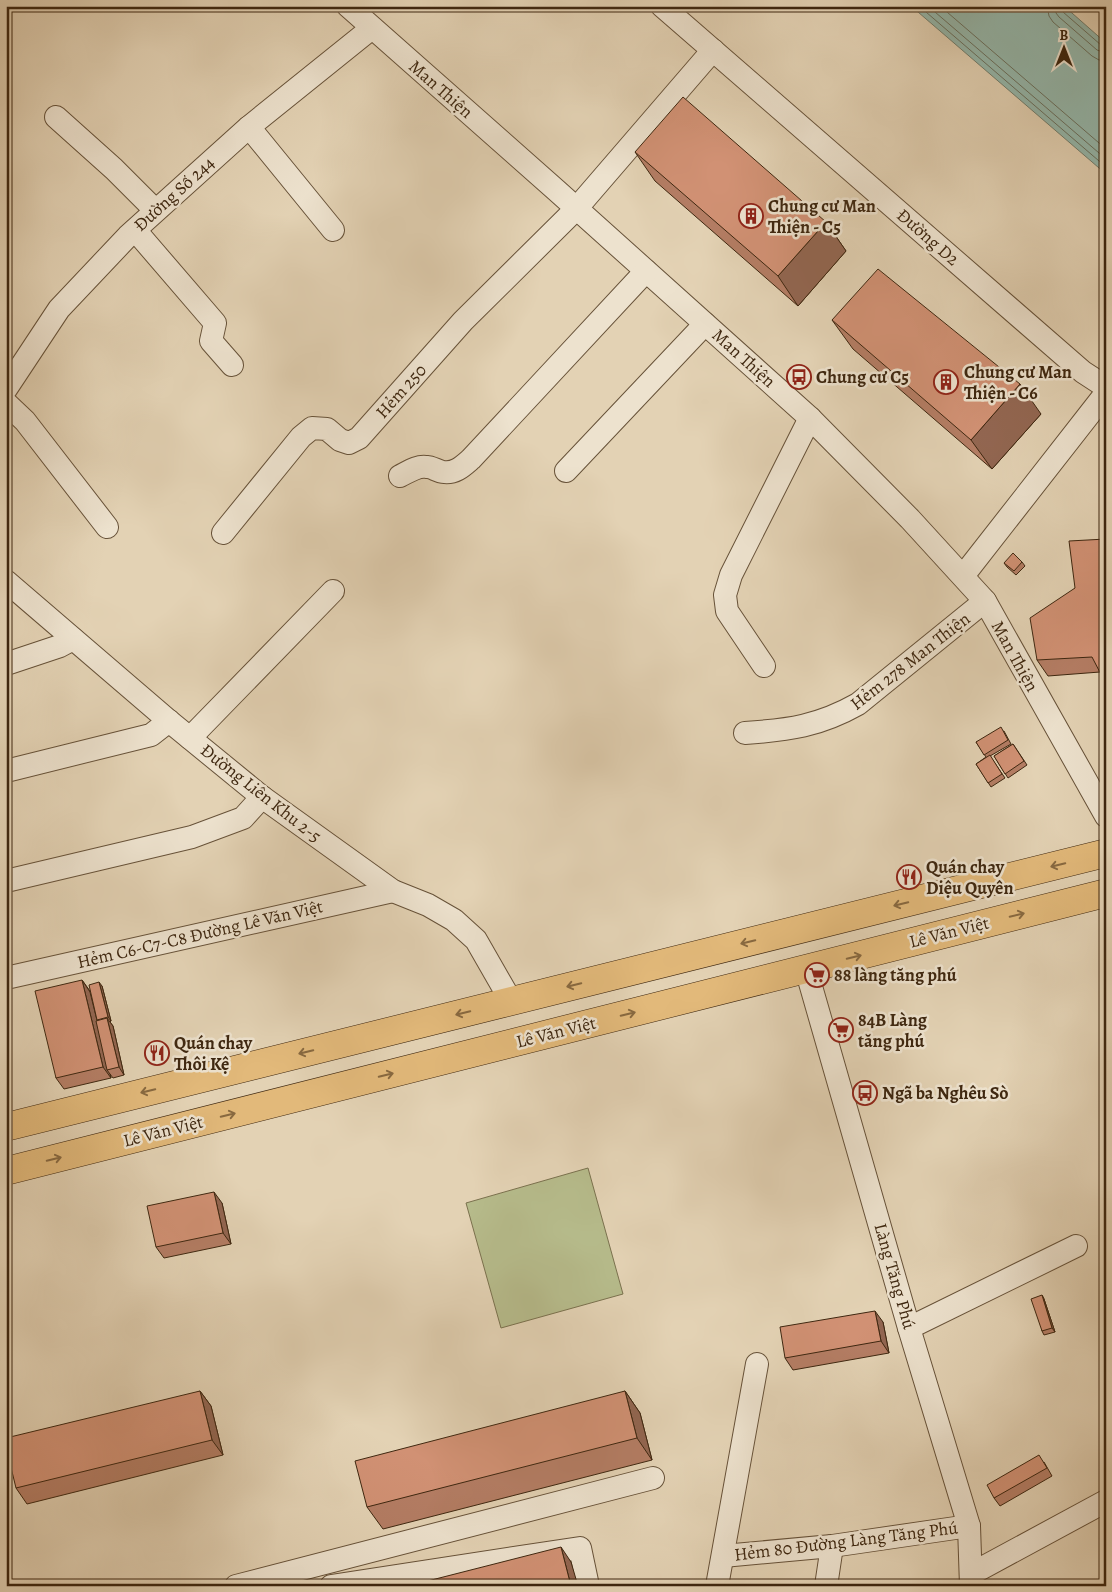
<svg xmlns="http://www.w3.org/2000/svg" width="1112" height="1592" viewBox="0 0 1112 1592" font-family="Alegreya,serif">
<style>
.green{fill:#b6bb8b;stroke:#7a714e}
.water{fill:#95b8ac;stroke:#727e6e}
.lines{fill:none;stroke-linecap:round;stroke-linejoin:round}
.shore{stroke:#6a705e;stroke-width:1}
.minor-casing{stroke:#675239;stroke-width:24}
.major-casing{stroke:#3e2710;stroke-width:29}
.minor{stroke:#ede2ce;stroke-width:22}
.major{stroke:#e2b97a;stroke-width:28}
.wall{fill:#b47d64;stroke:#3e2710}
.shaded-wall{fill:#926651;stroke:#3e2710}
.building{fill:#d19174;stroke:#3e2710}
.oneway{stroke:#886940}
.labels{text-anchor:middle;stroke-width:5;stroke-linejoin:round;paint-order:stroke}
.street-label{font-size:18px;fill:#3e2710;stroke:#ede2ce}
.poi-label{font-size:18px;font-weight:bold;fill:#3e2710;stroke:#ede2ce;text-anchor:start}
</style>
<rect width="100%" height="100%" fill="#e3d2b4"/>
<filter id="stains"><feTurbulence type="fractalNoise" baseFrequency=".004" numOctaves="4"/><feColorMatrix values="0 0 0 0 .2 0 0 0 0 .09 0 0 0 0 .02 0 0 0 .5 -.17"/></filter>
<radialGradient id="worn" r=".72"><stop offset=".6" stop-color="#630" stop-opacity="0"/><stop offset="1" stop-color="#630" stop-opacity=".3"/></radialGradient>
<!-- green -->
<polygon class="green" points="588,1168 623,1294 501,1328 466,1203"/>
<!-- water -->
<polygon class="water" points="911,6 1064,6 1106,43 1106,174"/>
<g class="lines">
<!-- shore -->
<g class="shore">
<polyline points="919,6 1106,167"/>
<polyline points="928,6 1106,159"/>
<polyline points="940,6 1106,149"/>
<polyline points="1047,6 1049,16 1053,22 1092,56 1099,60 1106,60"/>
<polyline points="1055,6 1056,13 1059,17 1097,50 1106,53"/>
<polyline points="1061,6 1063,12 1101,45 1106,46"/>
</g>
<defs>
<g id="minor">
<polyline points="348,6 556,190 810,418 910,519 985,601 1106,816"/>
<polyline points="662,6 1083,372 1106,387"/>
<polyline points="56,117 114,169 155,210"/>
<polyline points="249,127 333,230"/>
<polyline points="135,230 215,323 211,341 232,365"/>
<polyline points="6,389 59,309 128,236 249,127 372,28"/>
<polyline points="6,403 25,421 107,527"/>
<polyline points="566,471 705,324"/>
<path d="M400,476C408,472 418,465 427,467C432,467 437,471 443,472C455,474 463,466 471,459L646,271"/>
<polyline points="223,533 301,437 312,428 327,429 340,440 349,443 359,438 463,321 576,209 713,50"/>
<polyline points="963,576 1106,393"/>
<polyline points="6,581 169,721 262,797 393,891 428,905 454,920 476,940 511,1001"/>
<polyline points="6,664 60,646 73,639"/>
<polyline points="764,666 727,611 725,595 731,575 810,418"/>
<path d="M745,733C789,730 819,726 858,704L985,601"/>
<polyline points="190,738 333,591"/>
<polyline points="6,771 151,735 169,721"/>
<polyline points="6,881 192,837 243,818 262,797"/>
<polyline points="806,969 909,1328 969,1526 971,1586"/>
<polyline points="6,978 393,891"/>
<polyline points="909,1328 1076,1246"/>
<polyline points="723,1556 832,1546 969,1526"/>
<polyline points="971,1574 1106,1501"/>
<polyline points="236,1586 653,1478"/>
<polyline points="331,1586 580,1548 588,1586"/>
<polyline points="717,1586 757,1364"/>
<polyline points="826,1586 832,1546"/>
</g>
<g id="major">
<polyline points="6,1127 1106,853"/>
<polyline points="6,1171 1106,893"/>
</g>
</defs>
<!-- minor casing -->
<use href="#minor" class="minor-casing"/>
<!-- major casing -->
<use href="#major" class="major-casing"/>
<!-- minor -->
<use href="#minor" class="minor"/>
<!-- major -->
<use href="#major" class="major"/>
</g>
<!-- wall -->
<g class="wall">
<polygon points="635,152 826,222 846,251 798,306 655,181"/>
<polygon points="832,320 1041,414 992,469 853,349"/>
<polygon points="1022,562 1025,566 1016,575 1007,567 1004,563"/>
<polygon points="1075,588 1100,672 1048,676 1037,660"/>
<polygon points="1004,731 1011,744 990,756 1005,778 991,787 976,764 986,757 976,742"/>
<polygon points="1013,744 1027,765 1008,778 994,756"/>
<polygon points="82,980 90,991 102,986 111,1021 110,1022 113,1026 124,1075 113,1078 110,1074 111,1078 64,1089 56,1078"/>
<polygon points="222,1203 231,1244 164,1258 156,1247"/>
<polygon points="1042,1295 1044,1299 1055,1332 1044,1335 1042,1331"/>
<polygon points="883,1322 889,1353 793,1370 785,1358"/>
<polygon points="200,1391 211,1406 223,1455 27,1504 16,1488"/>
<polygon points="625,1391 640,1413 652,1460 383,1529 367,1507"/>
<polygon points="1044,1462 1052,1476 1000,1506 994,1498"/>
</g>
<!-- shaded-wall -->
<g class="shaded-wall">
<polygon points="826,222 846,251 798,306 778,276"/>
<polygon points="1020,384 1041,414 992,469 971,440"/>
<polygon points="82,980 90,992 109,1069 107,1070 110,1074 111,1078 103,1067"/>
<polygon points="99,982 102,986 111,1021 108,1017"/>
<polygon points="107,1018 113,1026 124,1075 119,1067"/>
<polygon points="214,1192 222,1203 231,1244 223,1233"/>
<polygon points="1042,1295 1044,1299 1055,1332 1052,1328"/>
<polygon points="875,1311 883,1322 889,1353 881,1341"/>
<polygon points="200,1391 211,1406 223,1455 212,1440"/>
<polygon points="625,1391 640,1413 652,1460 637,1438"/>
<polygon points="561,1547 571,1562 578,1586 571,1586"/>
</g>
<!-- building -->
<g class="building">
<polygon points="683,97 826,222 778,276 635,152"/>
<polygon points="878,269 1020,384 971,440 832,320"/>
<polygon points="1106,539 1106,684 1092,657 1037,660 1030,618 1075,588 1069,541"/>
<polygon points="1013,553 1022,562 1014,571 1004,563"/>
<polygon points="1001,727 1008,740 984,755 976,742"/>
<polygon points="1013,744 1024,761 1005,774 994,756"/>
<polygon points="990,755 1002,774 988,783 976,764"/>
<polygon points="82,980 103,1067 56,1078 35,991"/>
<polygon points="99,982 108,1017 97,1020 89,985"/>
<polygon points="107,1018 119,1067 107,1070 96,1021"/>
<polygon points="214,1192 223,1233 156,1247 147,1206"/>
<polygon points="1042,1295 1052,1328 1042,1331 1031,1299"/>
<polygon points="875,1311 881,1341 785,1358 780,1327"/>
<polygon points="200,1391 212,1440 16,1488 6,1447 6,1438"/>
<polygon points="625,1391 637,1438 367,1507 355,1461"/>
<polygon points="1039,1455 1047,1468 994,1498 987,1485"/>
<polygon points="561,1547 571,1586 408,1586"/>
</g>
<!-- one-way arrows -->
<defs><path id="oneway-shaft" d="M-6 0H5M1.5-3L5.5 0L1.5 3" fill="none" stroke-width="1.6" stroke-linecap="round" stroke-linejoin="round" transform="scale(1.25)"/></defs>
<g class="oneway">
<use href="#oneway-shaft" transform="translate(1058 865) rotate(166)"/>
<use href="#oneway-shaft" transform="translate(901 904) rotate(166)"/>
<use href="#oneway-shaft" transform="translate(1017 915) rotate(-14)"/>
<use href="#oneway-shaft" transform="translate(748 942) rotate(166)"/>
<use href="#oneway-shaft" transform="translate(854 957) rotate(-14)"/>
<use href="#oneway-shaft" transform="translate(574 985) rotate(166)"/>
<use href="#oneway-shaft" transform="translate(463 1013) rotate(166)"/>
<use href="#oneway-shaft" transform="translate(628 1014) rotate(-14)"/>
<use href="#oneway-shaft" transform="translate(306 1052) rotate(166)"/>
<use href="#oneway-shaft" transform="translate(386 1075) rotate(-14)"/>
<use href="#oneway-shaft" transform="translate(148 1091) rotate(166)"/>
<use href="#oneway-shaft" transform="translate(228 1115) rotate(-14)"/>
<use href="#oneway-shaft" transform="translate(54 1159) rotate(-14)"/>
</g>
<!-- icons -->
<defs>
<symbol id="building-ring" viewBox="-11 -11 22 22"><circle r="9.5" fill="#ede2ce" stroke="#8f2418" stroke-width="1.5"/><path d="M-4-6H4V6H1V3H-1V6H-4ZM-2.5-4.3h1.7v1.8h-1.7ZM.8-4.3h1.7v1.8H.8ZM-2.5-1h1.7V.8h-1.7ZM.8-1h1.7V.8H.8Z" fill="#8f2418"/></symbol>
<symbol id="bus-ring" viewBox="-11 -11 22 22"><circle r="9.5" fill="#ede2ce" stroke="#8f2418" stroke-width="1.5"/><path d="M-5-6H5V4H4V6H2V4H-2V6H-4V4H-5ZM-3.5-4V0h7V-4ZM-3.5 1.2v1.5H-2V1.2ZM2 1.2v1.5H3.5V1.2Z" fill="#8f2418"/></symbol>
<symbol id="restaurant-ring" viewBox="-11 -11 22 22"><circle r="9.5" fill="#ede2ce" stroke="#8f2418" stroke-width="1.5"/><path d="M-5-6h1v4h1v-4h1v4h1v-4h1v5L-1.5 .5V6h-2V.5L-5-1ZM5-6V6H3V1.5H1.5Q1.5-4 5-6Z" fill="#8f2418"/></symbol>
<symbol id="supermarket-ring" viewBox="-11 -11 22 22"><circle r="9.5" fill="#ede2ce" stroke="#8f2418" stroke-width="1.5"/><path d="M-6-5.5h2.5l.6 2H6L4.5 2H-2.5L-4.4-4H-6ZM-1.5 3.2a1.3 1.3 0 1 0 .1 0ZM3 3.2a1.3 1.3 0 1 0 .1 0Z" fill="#8f2418"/></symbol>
</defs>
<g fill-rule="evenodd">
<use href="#building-ring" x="737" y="202" width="28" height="28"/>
<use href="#bus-ring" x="785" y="363" width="28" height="28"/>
<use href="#building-ring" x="932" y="368" width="28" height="28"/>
<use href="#restaurant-ring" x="895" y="863" width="28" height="28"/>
<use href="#supermarket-ring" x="803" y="961" width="28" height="28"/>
<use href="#supermarket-ring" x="827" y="1016" width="28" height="28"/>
<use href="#restaurant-ring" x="143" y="1039" width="28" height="28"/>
<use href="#bus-ring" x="851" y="1079" width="28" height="28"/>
</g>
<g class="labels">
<!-- street labels -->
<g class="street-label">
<text transform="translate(441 89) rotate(41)" y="6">Man Thiện</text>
<text transform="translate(174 194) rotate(-42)" y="6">Đường Số 244</text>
<text transform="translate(928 237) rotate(41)" y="6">Đường D2</text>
<text transform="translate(744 358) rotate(42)" y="6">Man Thiện</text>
<text transform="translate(401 391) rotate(-48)" y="6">Hẻm 250</text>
<text transform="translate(1015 656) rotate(61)" y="6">Man Thiện</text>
<text transform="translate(910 661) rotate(-38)" y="6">Hẻm 278 Man Thiện</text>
<text transform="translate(261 793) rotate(38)" y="6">Đường Liên Khu 2-5</text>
<text transform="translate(949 932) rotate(-14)" y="6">Lê Văn Việt</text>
<text transform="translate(200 934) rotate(-13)" y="6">Hẻm C6-C7-C8 Đường Lê Văn Việt</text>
<text transform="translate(556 1032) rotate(-14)" y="6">Lê Văn Việt</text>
<text transform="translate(163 1131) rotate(-14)" y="6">Lê Văn Việt</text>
<text transform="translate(895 1276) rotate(74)" y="6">Làng Tăng Phú</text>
<text transform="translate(846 1541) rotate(-7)" y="6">Hẻm 80 Đường Làng Tăng Phú</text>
</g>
<!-- poi labels -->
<g class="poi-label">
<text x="768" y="212">Chung cư Man<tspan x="768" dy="21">Thiện - C5</tspan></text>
<text x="964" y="378">Chung cư Man<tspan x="964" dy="21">Thiện - C6</tspan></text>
<text x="816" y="383">Chung cư C5</text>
<text x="926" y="873">Quán chay<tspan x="926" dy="21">Diệu Quyên</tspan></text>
<text x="834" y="981">88 làng tăng phú</text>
<text x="858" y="1026">84B Làng<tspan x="858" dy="21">tăng phú</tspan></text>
<text x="174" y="1049">Quán chay<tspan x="174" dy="21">Thôi Kệ</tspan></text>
<text x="882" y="1099">Ngã ba Nghêu Sò</text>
</g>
</g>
<!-- margin -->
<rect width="1112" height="1592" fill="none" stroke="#e3d2b4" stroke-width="25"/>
<rect x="8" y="8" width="1097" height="1577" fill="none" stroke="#3e2710" stroke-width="2.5"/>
<rect x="12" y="12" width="1087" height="1567" fill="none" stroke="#3e2710"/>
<!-- north arrow -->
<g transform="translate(1064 48)" stroke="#ede2ce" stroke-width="4" paint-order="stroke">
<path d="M0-4L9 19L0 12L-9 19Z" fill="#3e2710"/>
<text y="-8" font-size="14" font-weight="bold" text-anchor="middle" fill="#3e2710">B</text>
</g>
<rect width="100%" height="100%" filter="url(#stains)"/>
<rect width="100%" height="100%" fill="url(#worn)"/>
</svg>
